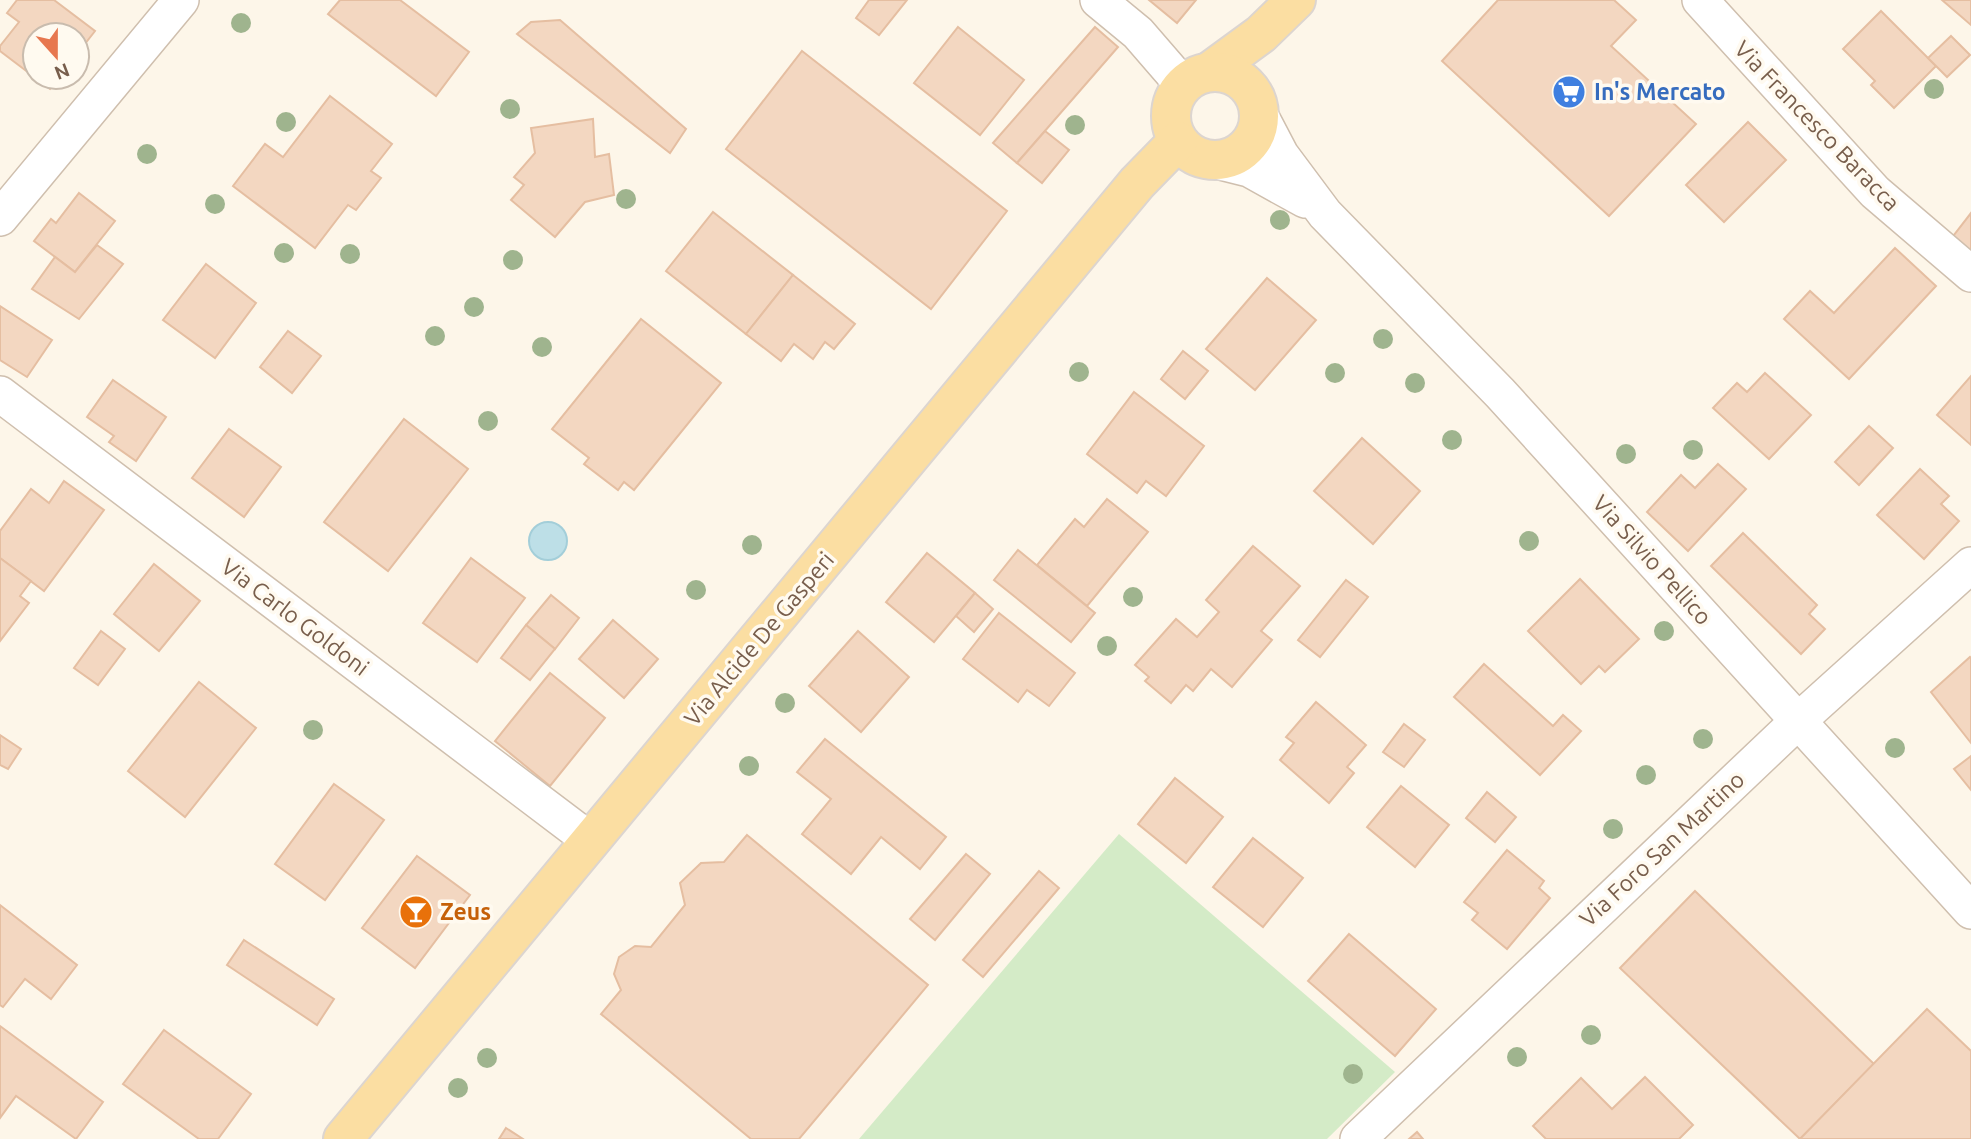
<svg xmlns="http://www.w3.org/2000/svg" width="1971" height="1139" viewBox="0 0 1971 1139" font-family="Ubuntu,sans-serif">
<style>
.green{fill:#d4ebc7}
.water{fill:#bddfe7;stroke:#a3ced9;stroke-width:2}
.building{fill:#f3d7c1;stroke:#e5bea1;stroke-width:2}
.lines{fill:none;stroke-linecap:round;stroke-linejoin:round}
.minor-casing{stroke:#cfbfae;stroke-width:38}
.major-casing{stroke:#dcd5d0;stroke-width:42}
.minor{stroke:#fff;stroke-width:35}
.major{stroke:#fbdea2;stroke-width:38}
.tree{fill:#9fb48e}
.labels{text-anchor:middle;stroke-width:7;stroke-linejoin:round;paint-order:stroke}
.shop-label{font-size:23px;font-weight:bold;fill:#366cbe;stroke:#fffaf0;text-anchor:start}
.street-label{font-size:23px;fill:#785e4c;stroke:#fffaf0}
.food-label{font-size:23px;font-weight:bold;fill:#c56008;stroke:#fffaf0;text-anchor:start}
</style>
<rect width="100%" height="100%" fill="#fdf6e9"/>
<!-- green -->
<polygon class="green" points="1119,834 1395,1072 1327,1139 859,1139"/>
<!-- water -->
<circle class="water" cx="548" cy="541" r="19"/>
<!-- building -->
<g class="building">
<polygon points="17,0 54,0 95,31 77,54 77,35 35,35 35,77 60,77 50,89 0,51 0,46 19,22 7,13"/>
<polygon points="340,0 400,0 469,52 436,96 328,14"/>
<polygon points="869,0 907,0 879,35 856,18"/>
<polygon points="1149,0 1196,0 1177,23"/>
<polygon points="1498,0 1614,0 1636,20 1611,46 1696,124 1609,216 1442,61"/>
<polygon points="1942,0 1971,0 1971,25"/>
<polygon points="1881,11 1936,66 1894,108 1871,85 1875,81 1843,49"/>
<polygon points="560,20 686,129 670,153 517,34 531,22"/>
<polygon points="958,27 1024,80 980,135 914,83"/>
<polygon points="1095,27 1118,47 1017,163 993,143"/>
<polygon points="1951,36 1970,55 1947,77 1928,58"/>
<polygon points="802,51 1007,211 931,309 726,149"/>
<polygon points="330,96 392,144 371,171 381,178 356,210 348,205 315,248 233,186 265,144 283,157"/>
<polygon points="593,119 595,157 609,154 614,195 585,202 555,237 511,200 524,185 514,177 535,153 531,128"/>
<polygon points="1748,122 1786,160 1724,222 1686,185"/>
<polygon points="1045,131 1069,150 1042,183 1017,163"/>
<polygon points="79,193 115,221 75,272 34,241 51,219 56,223"/>
<polygon points="713,212 793,275 746,334 666,271"/>
<polygon points="1971,213 1971,262 1947,244"/>
<polygon points="97,245 123,264 79,319 32,289 55,257 75,272"/>
<polygon points="1895,248 1936,286 1849,379 1784,319 1810,291 1834,313"/>
<polygon points="206,264 256,303 215,358 163,320"/>
<polygon points="793,275 855,324 834,349 825,342 813,359 794,344 781,361 746,334"/>
<polygon points="1267,278 1316,320 1255,390 1206,349"/>
<polygon points="0,306 52,340 27,377 0,360"/>
<polygon points="641,319 721,383 634,490 624,482 618,490 584,464 589,458 552,429"/>
<polygon points="288,331 321,356 292,393 260,367"/>
<polygon points="1183,351 1208,371 1185,399 1161,379"/>
<polygon points="1765,373 1811,415 1769,459 1713,408 1737,383 1747,392"/>
<polygon points="1971,376 1971,445 1937,415"/>
<polygon points="113,380 166,417 136,461 109,442 114,436 87,417"/>
<polygon points="1134,392 1204,446 1166,496 1146,481 1137,493 1087,454"/>
<polygon points="404,419 468,469 388,571 324,522"/>
<polygon points="1869,426 1893,448 1859,485 1835,462"/>
<polygon points="229,429 281,467 244,517 192,478"/>
<polygon points="1362,438 1420,491 1373,544 1314,491"/>
<polygon points="1718,464 1746,489 1688,551 1647,512 1681,475 1695,488"/>
<polygon points="1920,469 1949,496 1941,504 1959,521 1924,559 1877,515"/>
<polygon points="64,481 104,510 44,591 0,558 0,531 31,489 49,503"/>
<polygon points="1107,499 1148,532 1087,606 1037,565 1075,519 1084,527"/>
<polygon points="1743,533 1817,605 1809,614 1825,629 1801,654 1711,566"/>
<polygon points="1253,546 1300,586 1261,631 1272,640 1232,687 1211,669 1193,691 1186,685 1171,703 1145,681 1149,677 1135,665 1176,619 1197,637 1219,612 1206,600"/>
<polygon points="1018,550 1095,613 1071,642 994,580"/>
<polygon points="927,553 975,593 934,642 886,602"/>
<polygon points="0,558 31,581 20,596 29,603 0,641"/>
<polygon points="471,558 525,598 477,662 423,623"/>
<polygon points="154,564 200,601 159,651 114,614"/>
<polygon points="1580,579 1639,639 1605,672 1599,666 1581,684 1528,631"/>
<polygon points="1346,580 1368,597 1320,657 1298,640"/>
<polygon points="975,593 993,609 974,632 956,616"/>
<polygon points="551,595 579,618 555,649 526,625"/>
<polygon points="999,613 1075,673 1049,706 1027,690 1018,702 963,659"/>
<polygon points="613,620 658,659 624,698 579,659"/>
<polygon points="526,625 555,649 530,680 501,658"/>
<polygon points="101,631 125,649 98,685 74,668"/>
<polygon points="858,631 909,677 861,732 809,686"/>
<polygon points="1970,657 1971,658 1971,743 1931,692"/>
<polygon points="1484,664 1553,726 1563,715 1581,731 1540,775 1454,697"/>
<polygon points="550,673 605,718 550,786 495,741"/>
<polygon points="199,682 256,728 185,817 128,771"/>
<polygon points="1316,702 1366,745 1347,767 1354,773 1329,803 1280,760 1294,743 1286,737"/>
<polygon points="1404,724 1425,740 1404,767 1383,752"/>
<polygon points="0,735 21,749 8,769 0,765"/>
<polygon points="825,739 946,837 920,869 881,837 851,874 802,834 831,799 797,772"/>
<polygon points="1971,756 1971,790 1954,769"/>
<polygon points="1175,778 1223,817 1186,863 1138,824"/>
<polygon points="334,784 384,820 325,900 275,864"/>
<polygon points="1401,786 1449,825 1415,867 1367,827"/>
<polygon points="1487,792 1516,817 1495,842 1466,818"/>
<polygon points="747,835 928,985 799,1139 751,1139 601,1014 621,990 614,974 619,957 635,946 651,947 685,905 680,883 701,863 724,862"/>
<polygon points="1253,838 1303,878 1263,927 1213,887"/>
<polygon points="1507,850 1544,881 1539,888 1550,898 1507,949 1472,920 1478,913 1464,902"/>
<polygon points="966,854 990,874 935,940 910,919"/>
<polygon points="417,856 470,895 415,968 362,928"/>
<polygon points="1039,871 1059,888 983,977 963,960"/>
<polygon points="1695,891 1874,1064 1800,1139 1620,968"/>
<polygon points="0,905 77,965 51,999 25,979 3,1007 0,1005"/>
<polygon points="1349,934 1436,1009 1395,1056 1308,981"/>
<polygon points="244,940 334,999 317,1025 227,965"/>
<polygon points="1927,1009 1971,1051 1971,1139 1800,1139"/>
<polygon points="0,1026 103,1102 76,1139 16,1096 0,1118"/>
<polygon points="164,1030 251,1094 218,1139 199,1139 123,1084"/>
<polygon points="1645,1077 1693,1125 1679,1139 1546,1139 1533,1126 1581,1078 1612,1109"/>
<polygon points="506,1128 523,1139 499,1139"/>
<polygon points="1417,1132 1423,1139 1409,1139"/>
</g>
<g class="lines">
<defs>
<g id="minor">
<polyline points="1098,0 1138,33 1183,85"/>
<polyline points="1700,0 1875,192 1971,274"/>
<polyline points="1259,113 1281,155 1325,214 1500,393 1971,911"/>
<polyline points="1217,161 1249,169 1305,200"/>
<polyline points="0,218 181,0"/>
<polyline points="0,394 591,841"/>
<polyline points="1358,1139 1798,721 1971,565"/>
</g>
<g id="major">
<polyline points="1209,72 1261,34 1296,0"/>
<circle cx="1215" cy="116" r="44"/>
<polyline points="343,1139 1137,183 1178,141"/>
</g>
</defs>
<!-- minor casing -->
<use href="#minor" class="minor-casing"/>
<!-- major casing -->
<use href="#major" class="major-casing"/>
<!-- minor -->
<use href="#minor" class="minor"/>
<!-- major -->
<use href="#major" class="major"/>
</g>
<!-- trees -->
<g class="tree">
<circle cx="241" cy="23" r="10"/>
<circle cx="1934" cy="89" r="10"/>
<circle cx="510" cy="109" r="10"/>
<circle cx="286" cy="122" r="10"/>
<circle cx="1075" cy="125" r="10"/>
<circle cx="147" cy="154" r="10"/>
<circle cx="626" cy="199" r="10"/>
<circle cx="215" cy="204" r="10"/>
<circle cx="1280" cy="220" r="10"/>
<circle cx="284" cy="253" r="10"/>
<circle cx="350" cy="254" r="10"/>
<circle cx="513" cy="260" r="10"/>
<circle cx="474" cy="307" r="10"/>
<circle cx="435" cy="336" r="10"/>
<circle cx="1383" cy="339" r="10"/>
<circle cx="542" cy="347" r="10"/>
<circle cx="1079" cy="372" r="10"/>
<circle cx="1335" cy="373" r="10"/>
<circle cx="1415" cy="383" r="10"/>
<circle cx="488" cy="421" r="10"/>
<circle cx="1452" cy="440" r="10"/>
<circle cx="1693" cy="450" r="10"/>
<circle cx="1626" cy="454" r="10"/>
<circle cx="1529" cy="541" r="10"/>
<circle cx="752" cy="545" r="10"/>
<circle cx="696" cy="590" r="10"/>
<circle cx="1133" cy="597" r="10"/>
<circle cx="1664" cy="631" r="10"/>
<circle cx="1107" cy="646" r="10"/>
<circle cx="785" cy="703" r="10"/>
<circle cx="313" cy="730" r="10"/>
<circle cx="1703" cy="739" r="10"/>
<circle cx="1895" cy="748" r="10"/>
<circle cx="749" cy="766" r="10"/>
<circle cx="1646" cy="775" r="10"/>
<circle cx="1613" cy="829" r="10"/>
<circle cx="1591" cy="1035" r="10"/>
<circle cx="1517" cy="1057" r="10"/>
<circle cx="487" cy="1058" r="10"/>
<circle cx="1353" cy="1074" r="10"/>
<circle cx="458" cy="1088" r="10"/>
</g>
<!-- icons -->
<defs>
<symbol id="supermarket-disc" viewBox="-11 -11 22 22"><circle r="9.5" fill="#3f7fe0" stroke="#fffaf0"/><path d="M-6-5.5h2.5l.6 2H6L4.5 2H-2.5L-4.4-4H-6ZM-1.5 3.2a1.3 1.3 0 1 0 .1 0ZM3 3.2a1.3 1.3 0 1 0 .1 0Z" fill="#fff"/></symbol>
<symbol id="bar-disc" viewBox="-11 -11 22 22"><circle r="9.5" fill="#e8710a" stroke="#fffaf0"/><path d="M-6-5H6L.8 .8V4.5H3.5V6h-7V4.5H-.8V.8Z" fill="#fff"/></symbol>
</defs>
<g fill-rule="evenodd">
<use href="#supermarket-disc" x="1550" y="73" width="38" height="38"/>
<use href="#bar-disc" x="397" y="893" width="38" height="38"/>
</g>
<g class="labels">
<!-- shop labels -->
<g class="shop-label">
<text x="1594" y="100">In's Mercato</text>
</g>
<!-- street labels -->
<g class="street-label">
<text transform="translate(1817 126) rotate(46)" y="8">Via Francesco Baracca</text>
<text transform="translate(1652 560) rotate(48)" y="8">Via Silvio Pellico</text>
<text transform="translate(295 617) rotate(37)" y="8">Via Carlo Goldoni</text>
<text transform="translate(759 639) rotate(-50)" y="8">Via Alcide De Gasperi</text>
<text transform="translate(1662 849) rotate(-43)" y="8">Via Foro San Martino</text>
</g>
<!-- food labels -->
<g class="food-label">
<text x="440" y="920">Zeus</text>
</g>
</g>
<!-- north arrow -->
<g transform="translate(56 56) rotate(159)"><circle r="33" fill="#fffaf0" stroke="#c9bcae" stroke-width="2"/>
<path d="M0-5L12 26L0 18L-12 26Z" fill="#e7774f"/>
<text y="-10" font-size="19" font-weight="bold" text-anchor="middle" fill="#785e4c">N</text>
</g>
</svg>
